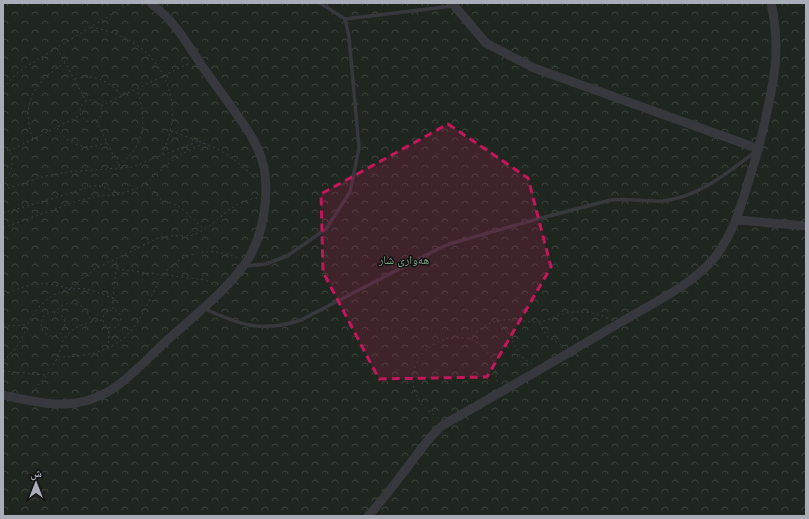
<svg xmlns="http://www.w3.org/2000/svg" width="809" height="519" viewBox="0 0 809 519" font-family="Roboto,'Noto Naskh Arabic',sans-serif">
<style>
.park{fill:url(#park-crowns)}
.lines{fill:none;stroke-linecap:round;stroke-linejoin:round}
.path{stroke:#3d3f44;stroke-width:1;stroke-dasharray:2 3;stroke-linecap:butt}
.service{stroke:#37383d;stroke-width:3.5}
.tertiary{stroke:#37383d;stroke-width:9}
.marked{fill:#c2185b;fill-opacity:0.2;stroke:#c2185b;stroke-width:3;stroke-dasharray:8 5;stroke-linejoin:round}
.labels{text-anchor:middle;stroke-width:3;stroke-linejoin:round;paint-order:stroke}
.park-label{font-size:12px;fill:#7fa381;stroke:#111113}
</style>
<defs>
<pattern id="park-crowns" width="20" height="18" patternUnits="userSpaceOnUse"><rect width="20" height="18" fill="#1e261f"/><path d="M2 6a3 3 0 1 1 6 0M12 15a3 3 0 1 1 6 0" fill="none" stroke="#3c433d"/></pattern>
</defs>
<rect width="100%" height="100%" fill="#161618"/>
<!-- park -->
<rect class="park" x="3" y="3" width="803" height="513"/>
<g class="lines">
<!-- path -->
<g class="path">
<path d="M91,27C104,30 117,33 129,40C161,57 179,96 170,132C168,140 165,148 162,155"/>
<polyline points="57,48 86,101"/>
<path d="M75,79C94,73 109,81 121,95"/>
<polyline points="3,88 16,74 27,66 130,3"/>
<circle cx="91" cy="111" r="11"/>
<polyline points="101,106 190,63"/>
<polyline points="96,121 120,168"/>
<path d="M57,128C69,146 87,152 107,142"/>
<path d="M171,131C190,138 209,144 226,154C237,161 247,171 257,180"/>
<path d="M33,139C20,104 34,81 65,63"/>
<path d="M3,146C16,155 14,172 3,181"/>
<polyline points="9,151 81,115"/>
<path d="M118,165C146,148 147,118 137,90"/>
<polyline points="146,184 161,199 180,207 204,229"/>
<polyline points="3,190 45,176 68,172 132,167 199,141"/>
<polyline points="3,213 51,199 92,186 99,186 121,193"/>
<polyline points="3,228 80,200 99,196 118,195 140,187 149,181 164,167 180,155 204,143"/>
<polyline points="117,269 205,280 216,285"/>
<path d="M3,295C32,283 40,280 70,289L93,270L158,238C171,233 185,239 198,233C220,222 229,202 257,198"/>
<polyline points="113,309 113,298 117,260"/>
<circle cx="112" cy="319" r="9"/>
<circle cx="53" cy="324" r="12"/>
<path d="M54,313C67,296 86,302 91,321"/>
<polyline points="497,321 507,331 520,356 534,365"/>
<polyline points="539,323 547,336 563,346"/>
<polyline points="3,326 26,325"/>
<path d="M469,339C476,332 484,325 494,322C508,317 522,322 536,322C546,322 554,316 563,314C574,310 602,312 610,320"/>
<polyline points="108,348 109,327"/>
<path d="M58,357C87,357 117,351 135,326C146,310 153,290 164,274C182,251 212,246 238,258"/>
<path d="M3,361C12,353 19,345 24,334C26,329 27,324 30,320C41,299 62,286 86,289C95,291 104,295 113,298"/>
<polyline points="3,371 46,375"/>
<path d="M32,393C41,382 51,371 57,358C60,353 61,346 63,341C71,326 88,322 103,320"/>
<path d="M438,418C432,413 425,409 420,402C390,356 462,310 491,357C496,366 495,375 498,384"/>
</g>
<!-- service -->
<g class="service">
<polyline points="345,19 453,6"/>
<polyline points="245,266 266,264 287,256 326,229 350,192 359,148 349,37 345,19 320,3"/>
<path d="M203,308C240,325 261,333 301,320L438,249L449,244L541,218L611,200C628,198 646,202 663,201C697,198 729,172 755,152"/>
</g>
<!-- tertiary -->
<g class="tertiary">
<polyline points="452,3 486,43 534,68 759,149"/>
<polyline points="737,220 806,226"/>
<path d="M3,395C31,401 61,409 89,400C97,397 105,394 111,390C131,377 146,360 163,344C190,319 232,287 250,256C263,232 268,201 265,174C261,143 240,120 223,95C208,75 194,54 180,33L168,18L151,3"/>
<path d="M368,516C383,500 396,482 409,465C420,451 429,436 443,425C503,391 562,357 621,322C651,304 693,285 715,257C732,235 740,210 748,183C753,167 758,151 762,134C773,86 782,52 771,3"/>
</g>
</g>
<!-- marked area -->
<path class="marked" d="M448,124L528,178L551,267L487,377L379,379L323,272L321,194Z"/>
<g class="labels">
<!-- park labels -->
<g class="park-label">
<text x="404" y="264">هەواری شار</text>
</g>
</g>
<!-- border -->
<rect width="809" height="519" fill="none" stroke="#a8adb8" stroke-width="8"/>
<!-- north arrow -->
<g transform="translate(36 483)" stroke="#111113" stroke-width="3" paint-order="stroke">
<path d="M0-3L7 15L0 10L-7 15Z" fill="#a8adb8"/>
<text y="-6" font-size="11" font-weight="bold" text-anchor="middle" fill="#a8adb8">ش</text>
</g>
</svg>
